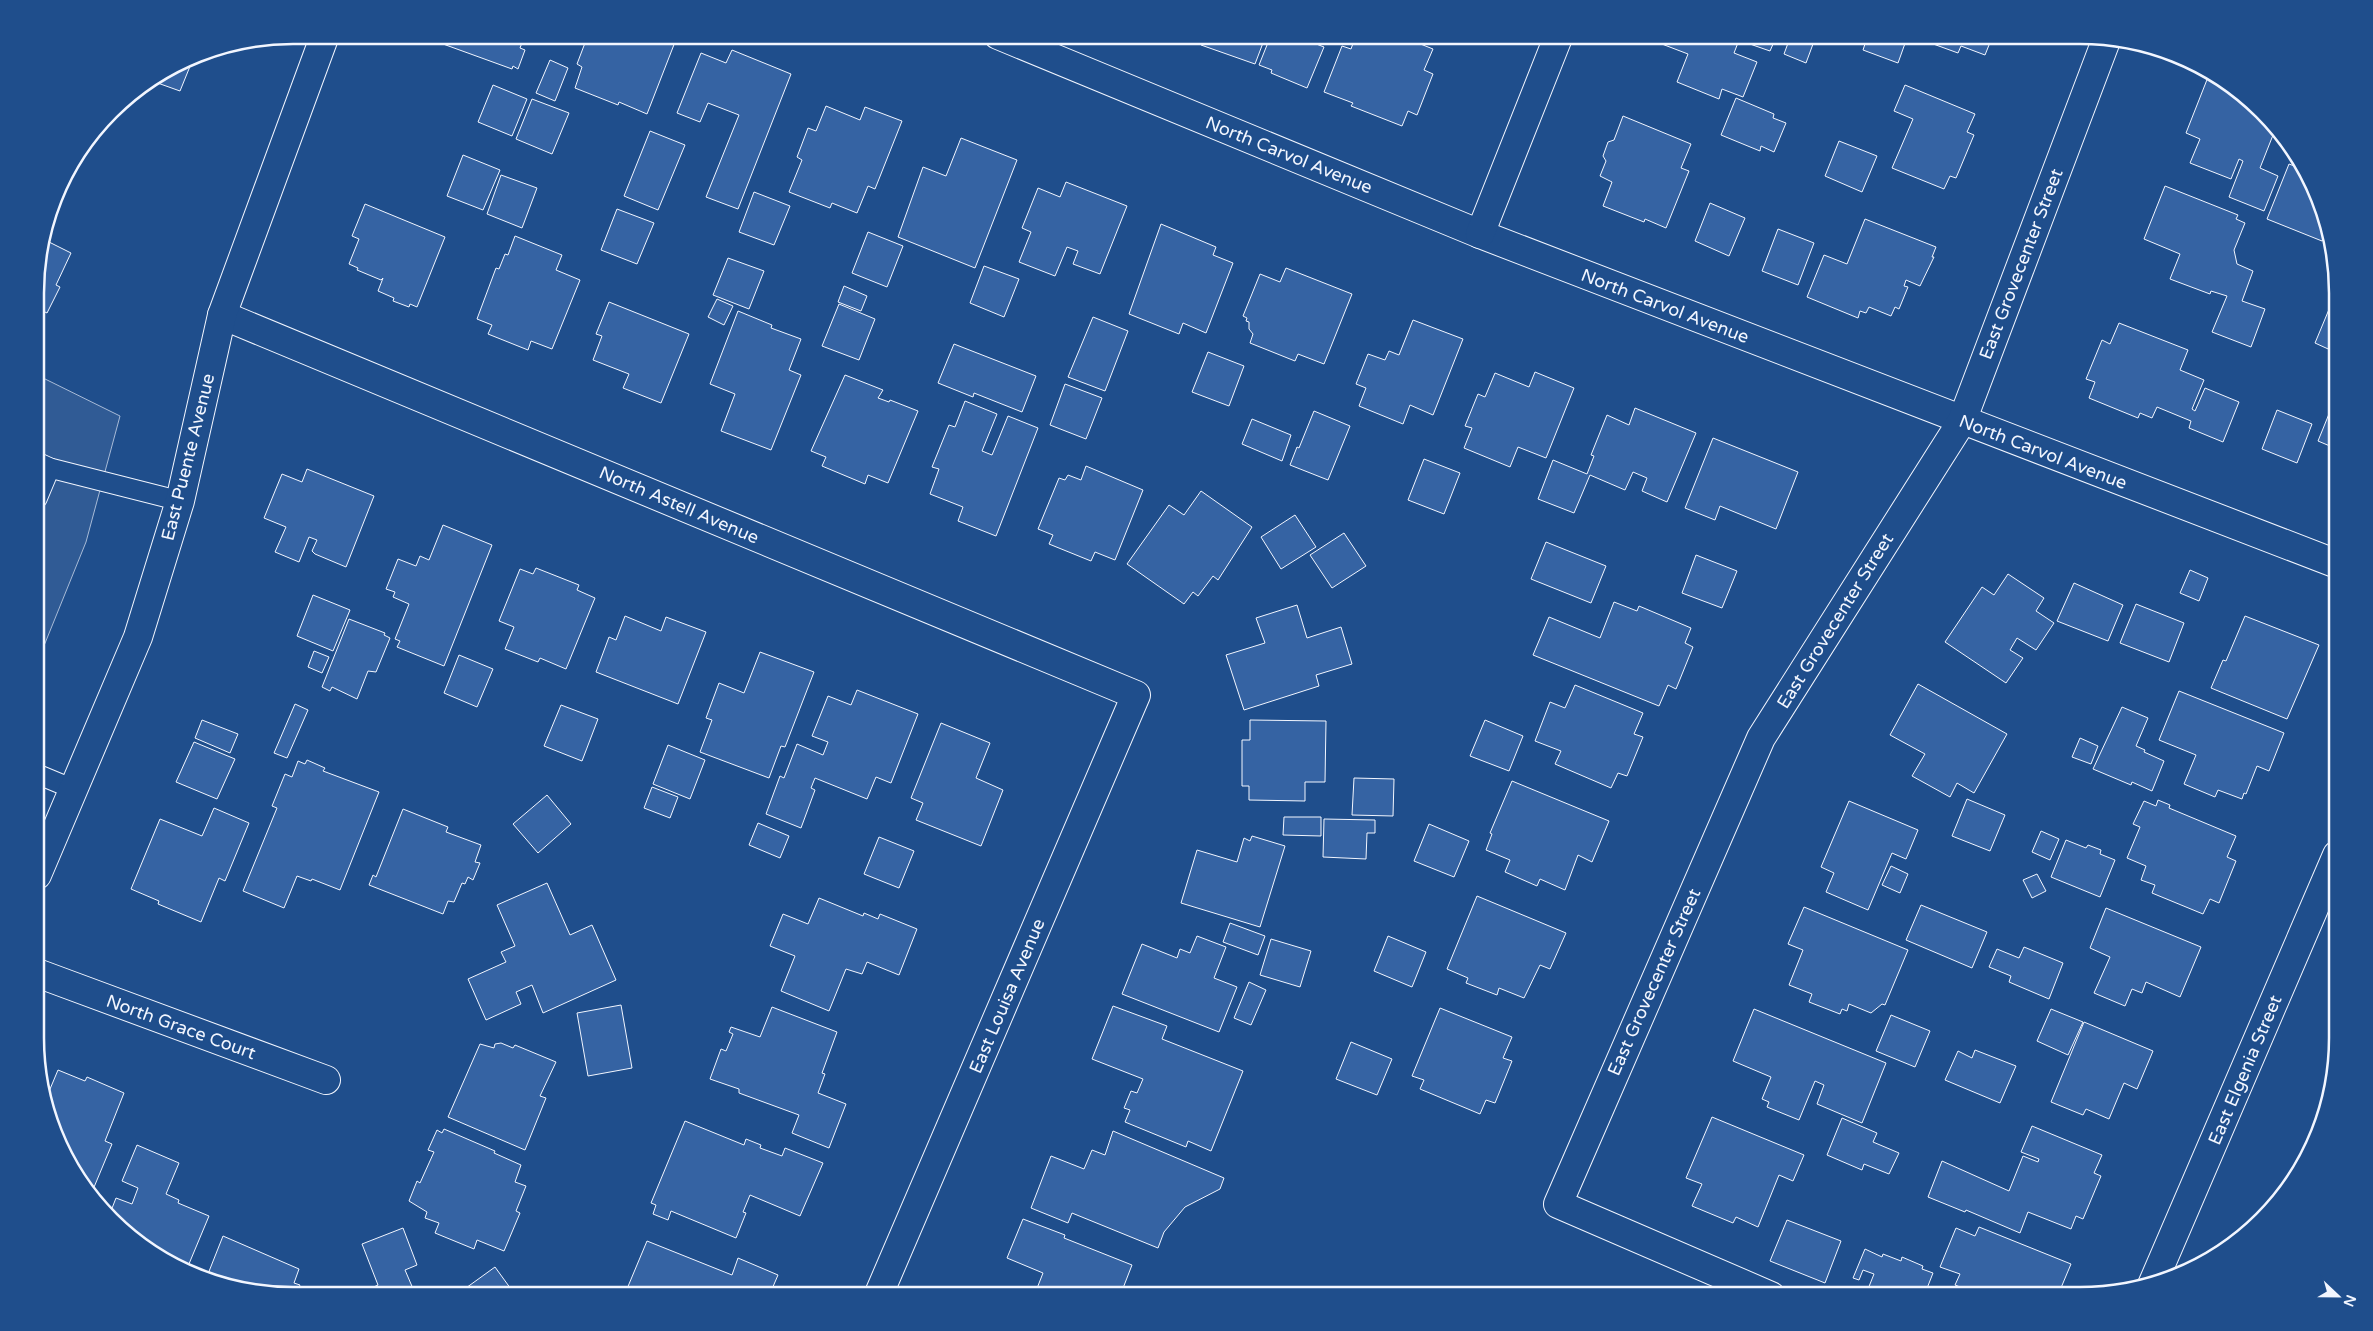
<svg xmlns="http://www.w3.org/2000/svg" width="2373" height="1331" viewBox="0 0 2373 1331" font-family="'Varela Round',sans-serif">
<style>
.built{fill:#305b95;stroke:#a8bbd7}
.building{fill:#3563a3;stroke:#f2f6ff}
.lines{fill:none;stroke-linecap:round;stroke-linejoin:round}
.service-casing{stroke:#f2f6ff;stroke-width:21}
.minor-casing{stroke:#f2f6ff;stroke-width:30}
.secondary-casing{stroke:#f2f6ff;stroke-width:30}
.service{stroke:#1f4e8c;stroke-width:19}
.minor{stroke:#1f4e8c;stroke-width:28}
.secondary{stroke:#1f4e8c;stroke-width:28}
.labels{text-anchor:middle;stroke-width:4;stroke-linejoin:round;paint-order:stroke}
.street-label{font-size:18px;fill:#f2f6ff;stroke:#1f4e8c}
.rim{fill:none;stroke:#f2f6ff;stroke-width:2.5}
</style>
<rect width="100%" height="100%" fill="#1f4e8c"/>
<!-- built -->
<polygon class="built" points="37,375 120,416 86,542 37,663"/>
<!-- building -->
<g class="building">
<polygon points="434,35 525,35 520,48 525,50 518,69 513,66 512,69 432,40"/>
<polygon points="588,35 657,35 675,42 647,114 619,102 618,105 575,88 582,67 577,64"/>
<polygon points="1206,35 1266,35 1255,64 1201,45"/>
<polygon points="1271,35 1293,35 1324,47 1307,88 1271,73 1272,70 1259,65"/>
<polygon points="1356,35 1398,35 1433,49 1424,70 1433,74 1417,115 1408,111 1402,126 1351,106 1353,103 1324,92 1342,46 1351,49"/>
<polygon points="1656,35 1741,35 1734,53 1757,62 1743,97 1722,89 1719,99 1677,82 1688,54 1654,41"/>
<polygon points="1750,35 1777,35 1770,51 1747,43"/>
<polygon points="1791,35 1813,44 1806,63 1784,54"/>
<polygon points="1868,35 1908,35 1898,63 1863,50"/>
<polygon points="1915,35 1993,35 1985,55 1961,46 1958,53 1914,37"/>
<polygon points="732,50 791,74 738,209 706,197 739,115 708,103 700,122 677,113 701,53 726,63"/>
<polygon points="195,54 180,91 152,81 194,54"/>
<polygon points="550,60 568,68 555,101 536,93"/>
<polygon points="2210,72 2251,99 2279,132 2275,130 2260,168 2278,176 2264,211 2229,197 2243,161 2239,159 2231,179 2190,163 2200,139 2186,133"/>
<polygon points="493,85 527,99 512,136 478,122"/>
<polygon points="1905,85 1975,114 1967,132 1974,135 1956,178 1950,176 1944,189 1892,168 1913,119 1894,111"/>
<polygon points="1736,98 1774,114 1773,118 1786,123 1774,152 1761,146 1760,151 1721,135"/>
<polygon points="532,99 569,113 552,154 516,139"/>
<polygon points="826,106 860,120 865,107 902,121 875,189 868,186 857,213 832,203 830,208 789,192 802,160 797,157 808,128 816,131"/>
<polygon points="1623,116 1691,144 1681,168 1689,171 1666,228 1645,219 1644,222 1603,206 1612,182 1600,176 1606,161 1603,156 1608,142 1614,140"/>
<polygon points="650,131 685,145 658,210 624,196"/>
<polygon points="961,138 1017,160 975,268 898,237 923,167 946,176"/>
<polygon points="1839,141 1877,156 1862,192 1825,176"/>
<polygon points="463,155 500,170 483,210 447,196"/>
<polygon points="2289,164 2305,170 2324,210 2328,226 2322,241 2267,219"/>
<polygon points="501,175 537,188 522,228 487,214"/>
<polygon points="1066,182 1127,206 1100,274 1073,264 1078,251 1067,247 1055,276 1019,262 1031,232 1022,228 1038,188 1060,197"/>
<polygon points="2165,186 2238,215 2236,219 2245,223 2234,250 2237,264 2253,271 2242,301 2265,309 2251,347 2212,332 2227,296 2211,291 2210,294 2170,279 2180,254 2144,239"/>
<polygon points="754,192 790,206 774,245 739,232"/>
<polygon points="1710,203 1745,218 1729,256 1695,241"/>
<polygon points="365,204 445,237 417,307 410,304 409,307 393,301 394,298 378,291 383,278 381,280 357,270 358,268 349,264 359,239 352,236"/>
<polygon points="617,209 654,223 637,264 601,250"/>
<polygon points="1865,219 1936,247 1932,257 1934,257 1920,286 1906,280 1904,286 1908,287 1899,309 1895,307 1891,316 1869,307 1866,313 1860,311 1858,318 1807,297 1824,255 1847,264"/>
<polygon points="1161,224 1216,247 1213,255 1233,263 1206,333 1183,323 1179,334 1129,314"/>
<polygon points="1778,229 1814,243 1798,285 1762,271"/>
<polygon points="868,232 903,246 887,287 852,273"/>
<polygon points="515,236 562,255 556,270 580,280 552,349 531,341 528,350 488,334 492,325 477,319 496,268 499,269 505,254 508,255"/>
<polygon points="43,239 71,253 56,285 60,287 47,313 37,308 37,259"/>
<polygon points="728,258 764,271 749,309 713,295"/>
<polygon points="984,266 1019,279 1004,317 970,303"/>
<polygon points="1286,268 1352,294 1324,364 1298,354 1295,361 1250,343 1253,334 1249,329 1249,322 1246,321 1247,318 1243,316 1260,274 1280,282"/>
<polygon points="844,286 867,296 861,311 838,302"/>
<polygon points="717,299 733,306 724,325 708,317"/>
<polygon points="609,302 689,334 661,403 623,388 629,374 593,360 602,336 596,334"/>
<polygon points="839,304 875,319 859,360 822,346"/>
<polygon points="2330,307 2337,310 2337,353 2315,343"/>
<polygon points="738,311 772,325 771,328 801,339 789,370 801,375 771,450 721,431 735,394 710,384"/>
<polygon points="1093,317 1128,331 1105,391 1068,377"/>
<polygon points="1413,320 1463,339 1433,415 1410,405 1403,424 1359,406 1366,388 1356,384 1368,354 1385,360 1389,351 1399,355"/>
<polygon points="2119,323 2188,350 2180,370 2204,380 2192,409 2195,411 2205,388 2239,402 2223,442 2189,428 2191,421 2157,407 2152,418 2140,413 2138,418 2089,398 2095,382 2086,379 2102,340 2110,344"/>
<polygon points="954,344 1036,376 1022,412 974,393 973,397 938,383"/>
<polygon points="1208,352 1244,366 1229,406 1192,392"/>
<polygon points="1535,372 1574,388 1546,458 1518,447 1510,467 1464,448 1472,428 1465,426 1478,394 1485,397 1495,373 1529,387"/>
<polygon points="845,375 883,390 878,398 889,402 890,400 918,411 888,483 868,475 865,484 822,466 826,457 811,451"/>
<polygon points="1065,384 1102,398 1086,439 1050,425"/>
<polygon points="965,401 997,414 982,451 992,455 1008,416 1038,428 996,536 958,521 963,507 930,494 939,469 932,467 949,425 955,427"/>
<polygon points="1635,408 1696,433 1667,502 1642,491 1647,478 1633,472 1625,490 1590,475 1574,513 1538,499 1553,460 1587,474 1594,456 1591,455 1607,415 1629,425"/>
<polygon points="2331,409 2337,412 2337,449 2318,441"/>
<polygon points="2277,410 2312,424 2297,463 2262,449"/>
<polygon points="1314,411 1350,426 1328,480 1290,465 1297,447 1299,448"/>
<polygon points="1252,419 1291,435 1282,461 1242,444"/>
<polygon points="1713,438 1798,472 1776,529 1720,506 1715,520 1685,508"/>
<polygon points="1424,459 1460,473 1444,514 1408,500"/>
<polygon points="1086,466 1143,490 1115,560 1095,552 1091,561 1049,544 1053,535 1038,529 1059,478 1065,480 1068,475 1081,480"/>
<polygon points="307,469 374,496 346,567 315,554 312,551 317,540 309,537 299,562 275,552 286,527 264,518 282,474 302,482"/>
<polygon points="1201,491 1252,527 1218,580 1213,576 1198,596 1193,592 1184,604 1127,564 1169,505 1184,515"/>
<polygon points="1295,515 1316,547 1281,569 1261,537"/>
<polygon points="443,525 492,545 444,666 397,647 400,641 395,639 409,604 393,597 395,592 386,589 398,559 416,566 420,556 429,560"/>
<polygon points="1344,533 1366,566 1332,588 1310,555"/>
<polygon points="1546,542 1606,566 1591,603 1531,579"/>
<polygon points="1696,555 1737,571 1722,608 1682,593"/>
<polygon points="536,568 579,585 577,590 595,598 566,669 540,658 538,662 505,649 514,627 499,621 520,569 533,574"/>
<polygon points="2190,570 2208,578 2199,601 2180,593"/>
<polygon points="2008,574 2044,598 2036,611 2054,623 2036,650 2017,638 2010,650 2023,658 2006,683 1945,642 1982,587 1994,595"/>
<polygon points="2074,583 2123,605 2108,641 2057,621"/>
<polygon points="313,595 350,610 333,651 297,636"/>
<polygon points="1614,602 1637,611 1639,606 1691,628 1685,643 1693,647 1676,689 1668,685 1659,706 1533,655 1549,617 1600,638"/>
<polygon points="2136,604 2184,623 2169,662 2120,643"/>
<polygon points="1297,605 1307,638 1341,627 1352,664 1316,675 1319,686 1244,710 1226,655 1265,643 1256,618"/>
<polygon points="625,616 661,631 666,617 706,632 678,704 596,672 609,637 616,640"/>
<polygon points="2245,616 2319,645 2287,719 2211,688 2223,660 2226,661"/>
<polygon points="349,619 385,633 384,635 390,638 376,672 368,671 357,699 332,687 330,691 322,687"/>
<polygon points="314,651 329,657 322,673 308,667"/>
<polygon points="760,652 814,672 785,747 781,746 769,778 700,752 712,720 706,718 719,683 744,693"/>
<polygon points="459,655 493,669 477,707 444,693"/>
<polygon points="1918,684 2007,734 1974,793 1957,783 1950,797 1912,776 1925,754 1890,735"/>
<polygon points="1575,685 1643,713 1634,734 1643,737 1627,776 1618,773 1611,788 1555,764 1561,751 1535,741 1550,702 1565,708"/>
<polygon points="857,690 918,714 891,783 876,777 867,799 815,778 811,788 815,790 801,828 766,814 780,776 784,778 797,744 823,755 828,742 812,736 828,696 851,705"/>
<polygon points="2179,691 2284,733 2269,771 2257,766 2246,794 2244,793 2242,799 2218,790 2215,797 2184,784 2196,755 2159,740"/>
<polygon points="295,704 308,710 287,758 274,753"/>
<polygon points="561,705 598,719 582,761 544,746"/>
<polygon points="2122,707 2148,718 2136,746 2145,750 2144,752 2164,761 2152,791 2132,782 2131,785 2093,769"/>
<polygon points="202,720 238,734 230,753 195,738"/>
<polygon points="1250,720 1326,721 1325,782 1305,782 1305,801 1249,800 1249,786 1242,786 1242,740 1250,740"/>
<polygon points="1485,720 1523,736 1509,771 1470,756"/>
<polygon points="941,723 990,743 976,778 1003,790 981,846 916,820 923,803 911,798"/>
<polygon points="2080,738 2098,746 2091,764 2072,757"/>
<polygon points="194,742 235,759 217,799 176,782"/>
<polygon points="668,745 705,760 690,799 653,784"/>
<polygon points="307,760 325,768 323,771 379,792 340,890 312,879 311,881 297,876 284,908 243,891 277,808 272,806 285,774 292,777 298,761 305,764"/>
<polygon points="1354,778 1394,779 1393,816 1352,815"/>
<polygon points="1512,781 1609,821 1592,862 1578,855 1565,890 1540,879 1537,886 1505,872 1510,860 1486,850 1492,834 1490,833"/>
<polygon points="652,787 678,797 670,818 644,808"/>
<polygon points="547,795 571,824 538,853 513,824"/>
<polygon points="1967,799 2005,815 1990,851 1952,836"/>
<polygon points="2158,800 2170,805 2169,808 2236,836 2227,857 2236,861 2219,903 2210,899 2203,914 2152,893 2155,885 2141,880 2146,866 2127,858 2140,827 2133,824 2144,801 2156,806"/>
<polygon points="1849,801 1918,830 1906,859 1892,853 1868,910 1826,892 1834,873 1821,867"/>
<polygon points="214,808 249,823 225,881 219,878 201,922 158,904 159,901 131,889 160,819 202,836"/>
<polygon points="403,809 448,827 446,832 481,845 475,862 480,863 473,880 468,877 465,884 462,883 454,902 448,901 443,914 369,885 373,875 376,877"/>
<polygon points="1284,817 1321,817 1321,836 1283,835"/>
<polygon points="1324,819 1375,820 1375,833 1367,833 1366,859 1323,857"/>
<polygon points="758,823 789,836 780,858 749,845"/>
<polygon points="1429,824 1469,841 1454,877 1414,861"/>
<polygon points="2041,831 2059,839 2050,860 2032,852"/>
<polygon points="1252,836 1285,846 1260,927 1181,903 1197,850 1237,862 1244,838 1250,841"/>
<polygon points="879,837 914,851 899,888 864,874"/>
<polygon points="2066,840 2086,848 2088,845 2101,850 2100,854 2115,860 2100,897 2051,877"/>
<polygon points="1891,866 1908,874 1900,893 1882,885"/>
<polygon points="2037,874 2046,891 2032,898 2023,880"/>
<polygon points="547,883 570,935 592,925 616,980 543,1013 532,985 516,992 521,1004 486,1020 468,979 506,962 501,952 515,946 497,905"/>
<polygon points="1477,896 1566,933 1550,969 1540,965 1524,998 1499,988 1497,995 1466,983 1468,978 1447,969"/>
<polygon points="819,898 863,916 864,913 878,919 880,914 917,929 899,975 867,962 862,974 846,969 829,1011 781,991 795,956 770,946 783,914 808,924"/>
<polygon points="1921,905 1987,932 1972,968 1906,940"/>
<polygon points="1804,907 1908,950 1885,1005 1882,1004 1871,1013 1849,1004 1847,1011 1842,1009 1840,1014 1809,1002 1812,994 1789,985 1803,950 1788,944"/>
<polygon points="2106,908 2201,947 2180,997 2146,982 2142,993 2132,989 2125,1006 2094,993 2110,957 2090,948"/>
<polygon points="1230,923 1265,936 1258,955 1223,942"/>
<polygon points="1197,936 1226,947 1214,978 1237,987 1219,1032 1122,994 1142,944 1177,958 1180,949 1190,953"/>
<polygon points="1388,936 1426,952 1412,987 1374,971"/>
<polygon points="1271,939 1311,951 1300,987 1260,975"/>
<polygon points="2024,947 2063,963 2049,999 2009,982 2011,976 1989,967 1997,949 2019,958"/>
<polygon points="1249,982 1266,990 1251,1025 1234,1018"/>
<polygon points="621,1005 632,1068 588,1076 577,1013"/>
<polygon points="1113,1006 1167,1026 1162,1039 1243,1071 1211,1151 1188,1141 1186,1147 1125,1122 1130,1110 1124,1108 1131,1091 1137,1093 1143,1079 1092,1059"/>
<polygon points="772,1007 837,1032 822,1073 825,1074 818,1093 846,1104 829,1148 792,1133 799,1115 739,1093 739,1089 710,1079 721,1049 726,1051 733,1034 729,1032 731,1027 760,1037"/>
<polygon points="1440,1008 1512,1037 1503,1058 1512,1061 1495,1103 1486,1100 1480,1114 1420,1089 1424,1080 1412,1076"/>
<polygon points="1754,1009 1886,1063 1862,1123 1817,1104 1824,1085 1815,1081 1799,1120 1767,1107 1769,1102 1762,1099 1771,1077 1733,1061"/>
<polygon points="2051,1009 2083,1022 2068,1055 2037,1041"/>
<polygon points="1891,1015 1930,1031 1915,1067 1876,1051"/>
<polygon points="2084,1022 2153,1051 2137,1089 2124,1083 2109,1119 2086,1109 2083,1115 2051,1102"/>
<polygon points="1351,1042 1392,1059 1377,1095 1336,1079"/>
<polygon points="501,1043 513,1048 515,1045 556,1062 540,1096 546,1098 525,1150 448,1117 480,1044 494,1048 495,1044"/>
<polygon points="1975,1050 2016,1066 2000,1103 1945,1080 1958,1051 1972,1058"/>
<polygon points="58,1070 85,1081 87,1077 124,1093 105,1141 112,1144 92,1192 85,1190 79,1182 54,1137 45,1101"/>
<polygon points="1712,1117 1804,1155 1793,1181 1779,1175 1758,1227 1736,1217 1733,1223 1692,1206 1702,1184 1686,1178"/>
<polygon points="1842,1118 1877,1133 1873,1142 1899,1153 1889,1174 1864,1164 1862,1170 1827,1155"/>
<polygon points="685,1121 744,1145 746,1139 761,1145 760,1148 782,1156 785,1148 823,1163 800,1216 750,1195 743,1212 746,1213 736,1238 671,1211 668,1220 653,1214 656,1205 651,1203"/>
<polygon points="2032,1126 2102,1155 2094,1173 2101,1176 2083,1219 2076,1216 2071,1229 2028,1212 2020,1233 1966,1210 1965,1212 1928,1197 1942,1161 2009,1191 2023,1156 2038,1162 2039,1159 2021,1152"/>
<polygon points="444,1129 495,1151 494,1153 521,1165 515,1182 526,1186 516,1211 520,1213 504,1251 477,1240 474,1249 435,1233 439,1223 425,1218 427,1212 409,1201 417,1181 420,1183 434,1152 428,1150 437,1130 442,1133"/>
<polygon points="1113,1131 1224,1178 1220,1189 1185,1207 1164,1232 1158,1248 1072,1213 1068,1223 1031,1208 1051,1156 1084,1169 1092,1150 1105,1155"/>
<polygon points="137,1145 179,1163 166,1194 179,1200 178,1203 209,1216 186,1271 164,1262 122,1232 109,1216 116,1198 132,1204 138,1188 122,1181"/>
<polygon points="1023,1219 1065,1235 1064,1238 1132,1265 1120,1296 1034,1296 1043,1273 1007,1258"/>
<polygon points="1787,1220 1841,1241 1825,1283 1770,1261"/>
<polygon points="1979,1227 2071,1264 2058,1295 1971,1295 1973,1292 1955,1285 1960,1274 1940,1267 1956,1228 1975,1236"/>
<polygon points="403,1228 417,1265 405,1270 414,1291 410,1293 411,1296 369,1296 367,1290 378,1285 362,1244"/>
<polygon points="223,1236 299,1269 294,1283 300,1285 295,1296 226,1287 206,1279"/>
<polygon points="647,1241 732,1275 738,1258 778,1275 769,1296 624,1296"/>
<polygon points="1865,1249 1882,1257 1883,1254 1901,1261 1902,1257 1923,1266 1922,1269 1933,1273 1924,1296 1882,1296 1868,1289 1874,1274 1863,1270 1859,1280 1853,1278"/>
<polygon points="495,1267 516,1296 462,1296 459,1293"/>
</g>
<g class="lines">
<defs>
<g id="service">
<polyline points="37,462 50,468 180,501"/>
<polyline points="37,499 50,468"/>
<polyline points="37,774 73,789"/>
</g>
<g id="minor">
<polyline points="998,35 1480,234 2337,564"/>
<polyline points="1480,234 1559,35"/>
<polyline points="222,315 1136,695 878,1296"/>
<polyline points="37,973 326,1080"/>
<polyline points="2152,1285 2337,855"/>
<polyline points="1771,1296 1558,1204 1761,738 1962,421 2107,38"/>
</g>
<polyline id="secondary" points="37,875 138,637 180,501 222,315 325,35"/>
</defs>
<!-- service casing -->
<use href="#service" class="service-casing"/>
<!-- minor casing -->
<use href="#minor" class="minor-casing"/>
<!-- secondary casing -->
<use href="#secondary" class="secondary-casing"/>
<!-- service -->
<use href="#service" class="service"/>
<!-- minor -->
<use href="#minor" class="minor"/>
<!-- secondary -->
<use href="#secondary" class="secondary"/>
</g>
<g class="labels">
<!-- street labels -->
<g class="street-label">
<text transform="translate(1289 155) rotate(22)" y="6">North Carvol Avenue</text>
<text transform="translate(2021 264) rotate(-69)" y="6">East Grovecenter Street</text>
<text transform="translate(1665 306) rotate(21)" y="6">North Carvol Avenue</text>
<text transform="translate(2043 452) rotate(21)" y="6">North Carvol Avenue</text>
<text transform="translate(188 457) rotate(-76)" y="6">East Puente Avenue</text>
<text transform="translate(679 505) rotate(23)" y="6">North Astell Avenue</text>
<text transform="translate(1835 621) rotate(-58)" y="6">East Grovecenter Street</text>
<text transform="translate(1654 982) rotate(-66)" y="6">East Grovecenter Street</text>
<text transform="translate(1007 996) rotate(-67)" y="6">East Louisa Avenue</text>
<text transform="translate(181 1027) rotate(20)" y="6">North Grace Court</text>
<text transform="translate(2245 1070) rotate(-67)" y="6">East Elgenia Street</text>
</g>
</g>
<!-- crop -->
<path d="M0 0H2373V1331H0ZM293 44H2080A249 249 0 0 1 2329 293V1038A249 249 0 0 1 2080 1287H293A249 249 0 0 1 44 1038V293A249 249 0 0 1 293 44Z" fill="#1f4e8c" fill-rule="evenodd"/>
<path class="rim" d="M293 44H2080A249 249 0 0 1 2329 293V1038A249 249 0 0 1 2080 1287H293A249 249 0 0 1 44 1038V293A249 249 0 0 1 293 44Z"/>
<!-- north arrow -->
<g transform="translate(2338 1296) rotate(112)" stroke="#1f4e8c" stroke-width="4" paint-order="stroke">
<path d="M0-4L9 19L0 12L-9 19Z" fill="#f2f6ff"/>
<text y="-8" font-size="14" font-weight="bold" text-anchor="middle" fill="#f2f6ff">N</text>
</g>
</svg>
